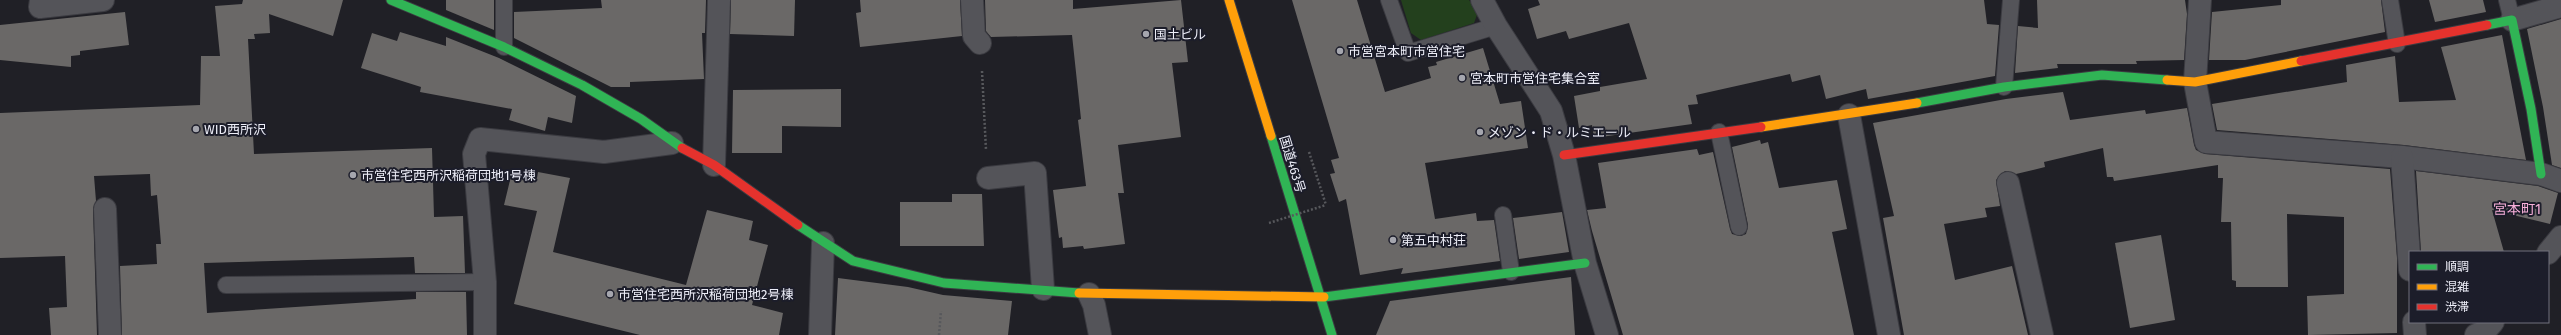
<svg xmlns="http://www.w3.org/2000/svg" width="2561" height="335" viewBox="0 0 2561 335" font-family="'Fira Sans','Noto Sans JP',sans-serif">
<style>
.green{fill:#23401d}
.building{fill:#6a6867}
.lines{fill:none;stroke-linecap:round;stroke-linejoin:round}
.lane-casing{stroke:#3b3b41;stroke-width:18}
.street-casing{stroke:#3b3b41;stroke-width:24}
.fast-casing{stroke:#3b3b41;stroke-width:11}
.slow-casing{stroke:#3b3b41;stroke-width:11}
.jam-casing{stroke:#3b3b41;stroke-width:11}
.path{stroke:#57585c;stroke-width:2.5;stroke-dasharray:2 2;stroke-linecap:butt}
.lane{stroke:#545459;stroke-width:16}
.street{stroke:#545459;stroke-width:22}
.fast{stroke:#30b455;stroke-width:9}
.slow{stroke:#ff9f0a;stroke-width:9}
.jam{stroke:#e5322d;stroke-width:9}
.path-bridge{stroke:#57585c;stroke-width:2.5;stroke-dasharray:2 2;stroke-linecap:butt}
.poi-dot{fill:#a5a6ae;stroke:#1c1d2a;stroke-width:1.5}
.labels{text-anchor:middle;stroke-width:4;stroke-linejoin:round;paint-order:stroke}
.poi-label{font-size:13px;fill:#edeef8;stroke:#1c1d2a;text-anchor:start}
.street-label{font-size:13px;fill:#edeef8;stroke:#1c1d2a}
.neighbourhood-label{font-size:14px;fill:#f7afd9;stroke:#1c1d2a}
</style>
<rect width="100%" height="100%" fill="#202026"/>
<!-- green -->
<polygon class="green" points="1401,0 1469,0 1478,12 1474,23 1421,40 1411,33"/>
<!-- building -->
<g class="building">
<polygon points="243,0 343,0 333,36 269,14 270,33 254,34 255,39 248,39 254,154 432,148 434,217 463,216 465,273 415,273 414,257 204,263 207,313 416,299 416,292 466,292 467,335 122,335 120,266 157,264 156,244 161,244 157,195 151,196 150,174 94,176 96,201 93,210 97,335 51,335 49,308 67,307 65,256 0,258 0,113 200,105 201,56 220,56 215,6 242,4"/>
<polygon points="446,0 494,0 494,30 446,10"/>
<polygon points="601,0 706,0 705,33 702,33 704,79 630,82 630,87 611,87 514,38 514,12 602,8"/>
<polygon points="731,0 795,0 794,36 730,34"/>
<polygon points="860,0 960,0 962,36 860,47 856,13 861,12"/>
<polygon points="985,0 1073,0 1073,9 1181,0 1188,62 1172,63 1181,137 1118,145 1124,193 1118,193 1125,244 1084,249 1083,246 1063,248 1062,237 1059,238 1053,190 1086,186 1078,120 1081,119 1072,35 991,37 986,31"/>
<polygon points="1292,0 1357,0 1385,92 1431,78 1428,67 1437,65 1436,62 1483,48 1500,104 1521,101 1528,148 1425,163 1435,219 1476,213 1477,221 1494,220 1500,261 1401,274 1403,268 1360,275 1346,199 1339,202 1330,174 1335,173 1331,160 1339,158"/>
<polygon points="1538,0 1984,0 1987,24 1999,25 1995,76 1868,99 1866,89 1826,99 1820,75 1792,82 1790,74 1696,95 1698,104 1688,105 1692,124 1594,138 1592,125 1579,128 1574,96 1600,91 1600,87 1647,79 1629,23 1569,39 1566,31 1537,39 1528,9 1540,5"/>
<polygon points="2037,0 2185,0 2187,14 2184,60 2136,61 2137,64 2057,64 2058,68 2015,73 2018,26 2038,28"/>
<polygon points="2281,0 2381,0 2385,32 2245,60 2209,60 2212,12 2281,5"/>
<polygon points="2429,0 2483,0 2486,12 2435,22"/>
<polygon points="125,12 129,45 80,51 80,55 71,56 71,67 0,60 0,25"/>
<polygon points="2561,19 2561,168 2552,165 2543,107 2527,29"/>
<polygon points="400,32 446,46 446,37 499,58 576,96 572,123 548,117 545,131 509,120 512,109 420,92 421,87 361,68 372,33 397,41"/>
<polygon points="2502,35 2526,160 2404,145 2217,130 2212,104 2347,82 2346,65 2395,56 2399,102 2456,100 2441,47"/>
<polygon points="841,89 841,127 782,126 782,153 732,153 733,90"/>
<polygon points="2063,92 2070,120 2145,110 2146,114 2187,108 2194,145 2196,150 2205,154 2390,169 2397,258 2397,333 2308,335 2307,296 2344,294 2344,217 2287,214 2288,287 2236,287 2236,281 2232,280 2231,222 2221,222 2223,178 2218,178 2218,165 2114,181 2113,177 2107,177 2103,148 2044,162 2045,167 2016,174 2005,171 1996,180 2000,206 1985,208 1987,217 1944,224 1955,280 2012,266 2028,335 1904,335 1883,218 1894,216 1873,123 2006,99"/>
<polygon points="1760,140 1761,144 1768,142 1779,188 1837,180 1847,229 1832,232 1854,335 1623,335 1592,231 1587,210 1606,208 1598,163 1697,149 1699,155 1713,152 1730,229 1732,234 1741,236 1746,234 1748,225 1732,147"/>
<polygon points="2416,171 2538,186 2558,193 2550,224 2492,210 2504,252 2421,252"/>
<polygon points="512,172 537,178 538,172 570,178 553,252 686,285 707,210 753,221 749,240 768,245 752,305 783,313 779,335 640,335 514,304 537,211 504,205"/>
<polygon points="952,194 982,194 984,246 900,246 900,202 952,202"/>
<polygon points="1562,212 1569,252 1519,259 1513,218"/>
<polygon points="2161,235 2175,320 2130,328 2115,243"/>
<polygon points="1571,277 1575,335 1376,335 1390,301"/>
<polygon points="838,278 908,287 943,295 1012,301 1008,335 835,335"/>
</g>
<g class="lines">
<defs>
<g id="lane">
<polyline points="1389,0 1408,53 1496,26"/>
<polyline points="2390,0 2397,44"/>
<polyline points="2507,0 2512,20"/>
<polyline points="504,47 504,0"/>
<polyline points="2004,87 2011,0"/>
<polyline points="1719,132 1739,227"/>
<polyline points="1503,215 1511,272"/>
<polyline points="226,285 485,282"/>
</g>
<g id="street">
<polyline points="41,0 40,7 103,0"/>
<polyline points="972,0 974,36 980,43"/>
<polyline points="1482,0 1496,26 1551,111 1564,155 1585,263 1607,335"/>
<polyline points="2200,0 2195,82 2206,142 2402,157 2541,174 2561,181"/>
<polyline points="2512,20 2561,6"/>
<polyline points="1849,115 1889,335"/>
<polyline points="2402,157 2410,270"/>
<polyline points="714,165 719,0"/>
<polyline points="988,178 1035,173 1043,289"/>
<polyline points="2008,183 2042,335"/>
<polyline points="105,209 110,335"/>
<polyline points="2548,253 2561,237"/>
<polyline points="1089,294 1094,305 1100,335"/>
<polyline points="2414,322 2415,335"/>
<polyline points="485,335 485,282 474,154 480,139 604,152 672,143"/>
<polyline points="820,335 823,243"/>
<polyline points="2476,335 2484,332 2493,322"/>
</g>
<g id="fast">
<polyline points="391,0 504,47 582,85 641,119 682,148"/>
<polyline points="2487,25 2512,20 2531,109 2541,174"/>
<polyline points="1917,103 2004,87 2102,75 2167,80"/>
<polyline points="1271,136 1332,335"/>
<polyline points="798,225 853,261 944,283 1079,293"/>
<polyline points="1324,297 1585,263"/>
</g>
<g id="slow">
<polyline points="1229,0 1271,136"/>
<polyline points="2167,80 2195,82 2301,61"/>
<polyline points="1761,127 1917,103"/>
<polyline points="1079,293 1324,297"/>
</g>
<g id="jam">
<polyline points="2301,61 2487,25"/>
<polyline points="682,148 714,165 798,225"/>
<polyline points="1564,155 1761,127"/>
</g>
</defs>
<!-- lane casing -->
<use href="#lane" class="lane-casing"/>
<!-- street casing -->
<use href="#street" class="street-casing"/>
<!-- fast casing -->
<use href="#fast" class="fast-casing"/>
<!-- slow casing -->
<use href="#slow" class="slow-casing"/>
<!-- jam casing -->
<use href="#jam" class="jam-casing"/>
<!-- path -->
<g class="path">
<polyline points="982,71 986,150"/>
<polyline points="1309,152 1326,205"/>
<polyline points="939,335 941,311"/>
</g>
<!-- lane -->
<use href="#lane" class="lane"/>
<!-- street -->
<use href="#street" class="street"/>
<!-- fast -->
<use href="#fast" class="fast"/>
<!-- slow -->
<use href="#slow" class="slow"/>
<!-- jam -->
<use href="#jam" class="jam"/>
<!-- path-bridge -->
<polyline class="path-bridge" points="1269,223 1326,205"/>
</g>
<!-- markers -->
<g class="poi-dot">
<circle cx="1146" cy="34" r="4"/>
<circle cx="1340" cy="51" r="4"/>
<circle cx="1462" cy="78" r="4"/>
<circle cx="196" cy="129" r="4"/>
<circle cx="1480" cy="132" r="4"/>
<circle cx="353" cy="175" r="4"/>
<circle cx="1393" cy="240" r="4"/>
<circle cx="610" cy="294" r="4"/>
</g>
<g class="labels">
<!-- poi labels -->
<g class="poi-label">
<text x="1154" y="39">国土ビル</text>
<text x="1348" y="56">市営宮本町市営住宅</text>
<text x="1470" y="83">宮本町市営住宅集合室</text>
<text x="204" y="134">WID西所沢</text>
<text x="1488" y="137">メゾン・ド・ルミエール</text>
<text x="361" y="180">市営住宅西所沢稲荷団地1号棟</text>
<text x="1401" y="245">第五中村荘</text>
<text x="618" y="299">市営住宅西所沢稲荷団地2号棟</text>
</g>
<!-- street labels -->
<g class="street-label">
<text transform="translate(1293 164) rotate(73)" y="5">国道463号</text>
</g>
<!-- neighbourhood labels -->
<g class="neighbourhood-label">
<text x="2517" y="214">宮本町1</text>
</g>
</g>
<!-- legend -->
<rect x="2409" y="251" width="140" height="72" fill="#1c1d2a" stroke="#70717c"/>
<rect x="2417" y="264" width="20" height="6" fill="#30b455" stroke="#70717c"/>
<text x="2445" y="271" font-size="12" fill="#edeef8">順調</text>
<rect x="2417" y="284" width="20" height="6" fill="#ff9f0a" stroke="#70717c"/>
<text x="2445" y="291" font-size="12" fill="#edeef8">混雑</text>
<rect x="2417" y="304" width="20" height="6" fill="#e5322d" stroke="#70717c"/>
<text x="2445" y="311" font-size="12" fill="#edeef8">渋滞</text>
</svg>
